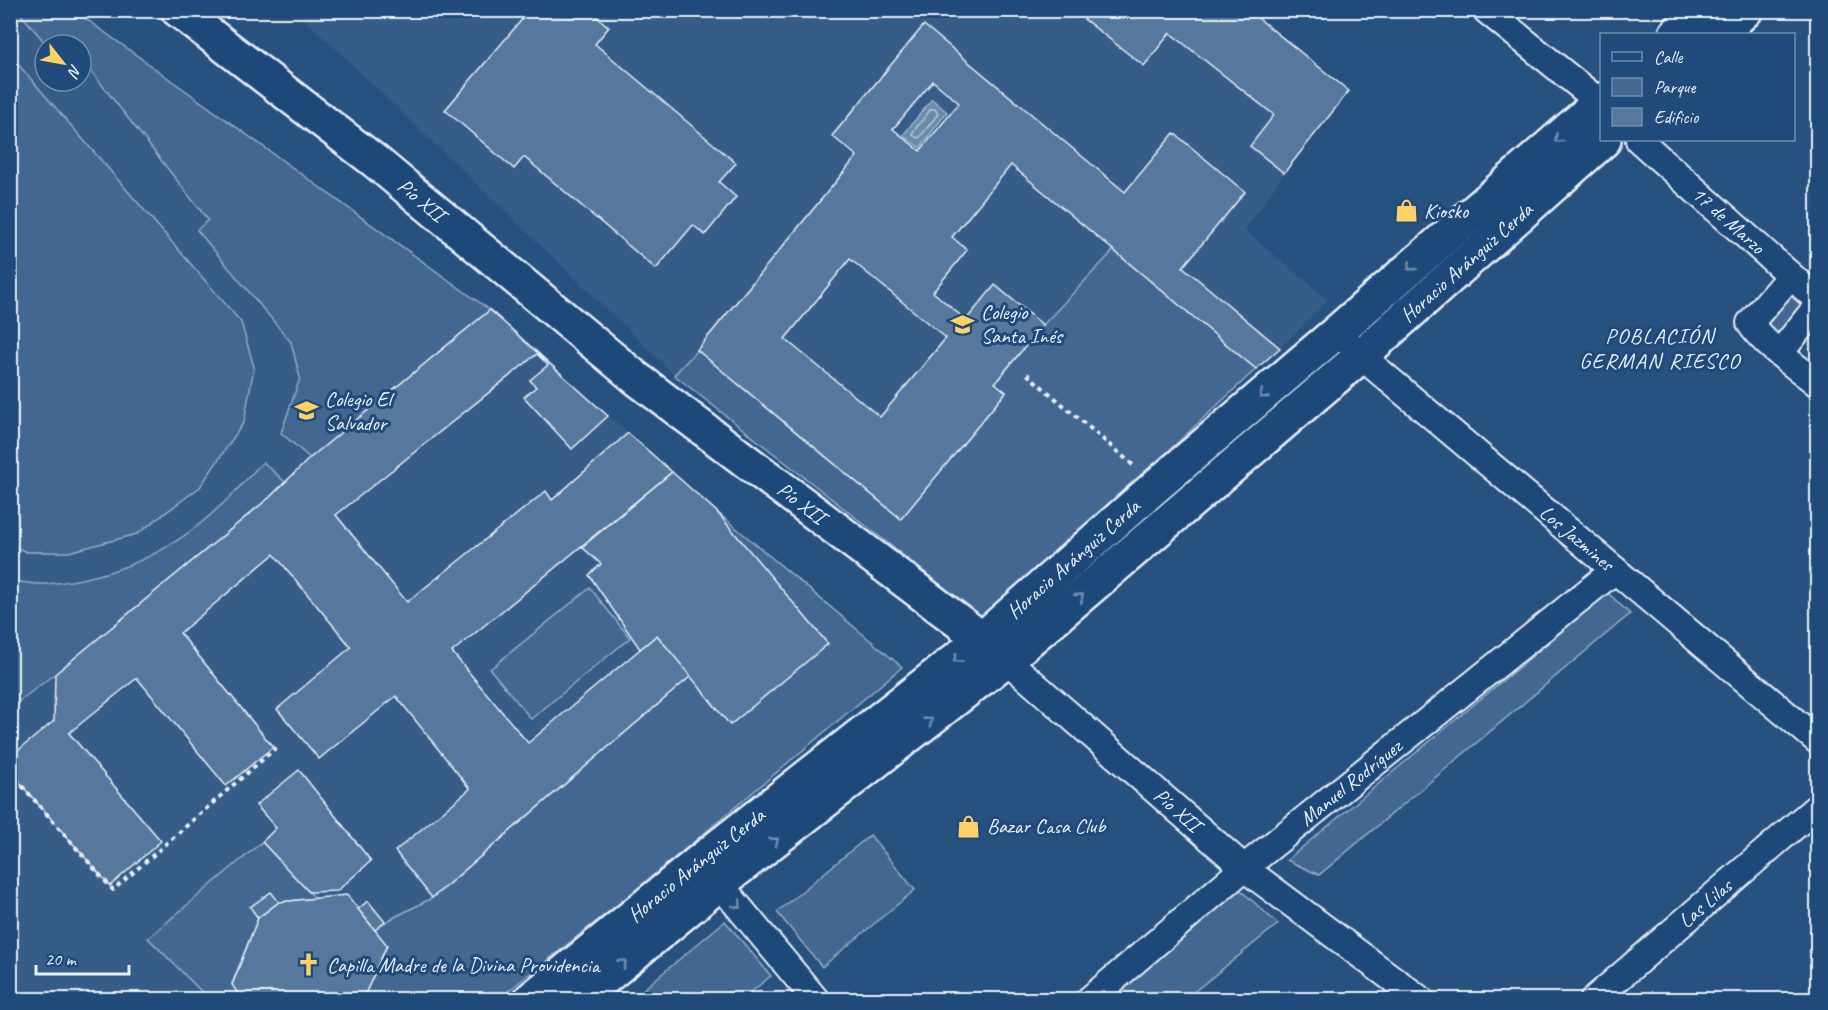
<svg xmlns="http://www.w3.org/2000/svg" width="1828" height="1010" viewBox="0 0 1828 1010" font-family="Caveat,sans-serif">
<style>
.built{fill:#355d88;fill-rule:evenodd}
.green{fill:#436891;stroke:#96acc4;stroke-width:1.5}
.water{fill:#6b8aaa;stroke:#9db3c9;stroke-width:1.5}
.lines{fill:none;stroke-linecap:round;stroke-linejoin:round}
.shore{stroke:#b6c8d9;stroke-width:1.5}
.building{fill:#57789d;stroke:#e8f1f8;stroke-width:1.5;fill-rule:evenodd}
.minor-casing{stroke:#e8f1f8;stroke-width:30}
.tertiary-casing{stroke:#e8f1f8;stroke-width:38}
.path{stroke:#e8f1f8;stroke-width:4;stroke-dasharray:4.5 4.5;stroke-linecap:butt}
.minor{stroke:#1f4a7a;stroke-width:26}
.tertiary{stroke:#1f4a7a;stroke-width:33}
.oneway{stroke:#6f8dac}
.labels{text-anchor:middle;stroke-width:6;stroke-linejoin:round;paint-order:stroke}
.street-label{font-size:21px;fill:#e8f1f8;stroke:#1f4a7a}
.poi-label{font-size:21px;fill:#e8f1f8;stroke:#1f4a7a;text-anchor:start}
.neighbourhood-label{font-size:22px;letter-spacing:1.5px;fill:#e8f1f8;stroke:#1f4a7a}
</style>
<rect width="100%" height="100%" fill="#27517f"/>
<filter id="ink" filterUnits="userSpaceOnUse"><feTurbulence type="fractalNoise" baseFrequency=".0167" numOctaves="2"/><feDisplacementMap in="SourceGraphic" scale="12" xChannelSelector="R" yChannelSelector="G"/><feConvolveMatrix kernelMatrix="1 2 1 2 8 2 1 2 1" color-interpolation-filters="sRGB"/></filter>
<g filter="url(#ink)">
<!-- built -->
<g class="built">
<path d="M10,11H68L490,310L716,511L902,667L640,887L498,999H11ZM45,45H81V81H45Z"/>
<polygon points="296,11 1248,11 1349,91 1284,173 1245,230 1328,300 1280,348 1256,369 987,621 674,375 659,359"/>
</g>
<!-- green -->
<g class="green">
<polygon points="18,11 75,11 490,310 310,458 281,433 300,378 291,342 197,230 208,220 91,71 81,78 81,45 47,45"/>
<polygon points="10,55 241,322 254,367 244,422 200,487 137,534 69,552 26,552 11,545"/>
<polygon points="1114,250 1256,369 987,621 674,375 697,350 900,518 1006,392 995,383 1043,325"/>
<polygon points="1787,293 1802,306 1776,334 1759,322"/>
<path d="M263,462L285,482L270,497L55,674L11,707V581C22,582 36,585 47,584C112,578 171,553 218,508C234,494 248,477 263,462Z"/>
<polygon points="716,511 902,667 640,887 498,999 358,1000 365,994 387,946 375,930 385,922 432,898 691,676 730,725 827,644"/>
<polygon points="590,588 630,638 531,719 490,669"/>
<polygon points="1608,593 1630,614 1319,875 1287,860"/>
<polygon points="870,835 915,890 822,967 777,912"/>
<polygon points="262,842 315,898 279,902 251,907 258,918 232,984 243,999 209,999 148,938"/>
<polygon points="1237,887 1278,924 1185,999 1106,1000"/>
<polygon points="725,921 771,976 742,999 634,999 633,998"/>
</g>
<!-- water -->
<polygon class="water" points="932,99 947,112 920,148 903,135"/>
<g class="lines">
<!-- shore -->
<polygon class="shore" points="931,109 935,109 938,114 920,137 917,138 913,135 913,132"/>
</g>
<!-- building -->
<g class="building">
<polygon points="530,10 589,10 609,27 595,44 736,163 719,182 736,197 705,235 693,225 656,269 524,157 514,169 445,110"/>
<polygon points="1090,10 1248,10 1349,91 1284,173 1250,146 1274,115 1170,33 1144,66 1084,19"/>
<path d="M924,25L1125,192L1174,133L1245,192L1183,267L1280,348L1256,369L1011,165L952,237L967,250L933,292L966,320L995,285L1043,325L995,383L1006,392L901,519L697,350L857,156L832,136ZM933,81L959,103L920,151L893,129ZM850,259L946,338L880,417L785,339Z"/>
<polygon points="490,310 608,416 572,449 524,397 536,387 530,380 548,365 537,354 336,515 407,602 546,491 552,500 628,433 672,472 452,652 528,743 657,635 691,676 432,898 395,851 470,789 396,696 319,759 277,709 351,647 274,554 180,633 273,747 226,786 137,678 69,733 161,841 110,886 10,772 10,757 54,721 55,674 270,497 310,458"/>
<polygon points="672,472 716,511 828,644 730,725 657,635 640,649 589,575 601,564 582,547"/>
<polygon points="299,770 371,861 337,891 309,892 262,842 276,828 256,805"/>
<polygon points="271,892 279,902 258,918 250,907"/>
<polygon points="347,895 387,945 365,994 358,1000 243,1000 232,985 258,918 279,902"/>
<polygon points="368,901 385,922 375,930 358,909"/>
</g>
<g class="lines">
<defs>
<g id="minor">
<polyline points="1486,10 1602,104"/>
<path id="s1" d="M1639,140L1818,300"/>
<path d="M1790,276L1750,323C1764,345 1797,367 1818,384"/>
<path id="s2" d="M1349,343L1361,356L1818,741"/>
<polyline points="1780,353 1818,305"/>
<path id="s3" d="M994,649L1244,868L1421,1000"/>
<polyline points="708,870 816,1000"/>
<path id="s4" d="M1089,1000L1244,868L1615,570"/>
<path id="s5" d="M1593,1000L1818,806"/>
</g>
<g id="tertiary">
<path id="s6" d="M178,10L376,162L636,378L982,639"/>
<polyline points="1676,34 1704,10"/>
<polyline points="1720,34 1746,10"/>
<path id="s7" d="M530,1000L700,861L982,639L1156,486L1338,331L1602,100"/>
<path id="s8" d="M578,1000L720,883L1007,659L1361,356L1604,140"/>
</g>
</defs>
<!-- minor casing -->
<use href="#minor" class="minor-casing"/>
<!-- tertiary casing -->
<use href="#tertiary" class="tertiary-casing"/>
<!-- path -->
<g class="path">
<polyline points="1027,374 1133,465"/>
<polyline points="10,772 113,890 278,746"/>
</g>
<!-- minor -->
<use href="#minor" class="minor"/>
<!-- tertiary -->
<use href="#tertiary" class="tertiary"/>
</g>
<!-- one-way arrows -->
<defs><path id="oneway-chevron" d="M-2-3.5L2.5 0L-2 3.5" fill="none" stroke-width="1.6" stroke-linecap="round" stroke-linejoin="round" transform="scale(1.5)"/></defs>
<g class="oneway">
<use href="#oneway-chevron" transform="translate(1558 139) rotate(139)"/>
<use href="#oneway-chevron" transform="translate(1411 267) rotate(139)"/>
<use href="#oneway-chevron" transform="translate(1263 395) rotate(140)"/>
<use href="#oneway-chevron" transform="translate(1080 597) rotate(-41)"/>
<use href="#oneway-chevron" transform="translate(957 659) rotate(142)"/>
<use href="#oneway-chevron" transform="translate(929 721) rotate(-38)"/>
<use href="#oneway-chevron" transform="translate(775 841) rotate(-38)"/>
<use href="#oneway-chevron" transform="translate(738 905) rotate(50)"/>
<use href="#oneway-chevron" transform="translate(623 963) rotate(-39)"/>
</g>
</g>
<!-- icons -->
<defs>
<symbol id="shop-bare" viewBox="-9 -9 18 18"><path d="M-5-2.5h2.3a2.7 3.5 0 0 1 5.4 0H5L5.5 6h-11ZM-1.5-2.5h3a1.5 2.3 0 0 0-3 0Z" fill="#ffd166" stroke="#1f4a7a" stroke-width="2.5" paint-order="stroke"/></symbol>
<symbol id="school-bare" viewBox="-9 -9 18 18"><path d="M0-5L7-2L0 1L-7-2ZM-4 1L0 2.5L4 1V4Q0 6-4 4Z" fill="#ffd166" stroke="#1f4a7a" stroke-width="2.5" paint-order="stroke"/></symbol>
<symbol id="church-bare" viewBox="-9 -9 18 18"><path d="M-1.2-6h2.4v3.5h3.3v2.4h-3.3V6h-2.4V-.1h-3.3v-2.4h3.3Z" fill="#ffd166" stroke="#1f4a7a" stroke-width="2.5" paint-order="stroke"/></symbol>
</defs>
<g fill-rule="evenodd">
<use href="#shop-bare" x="1390" y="194" width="33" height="33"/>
<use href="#school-bare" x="946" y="308" width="33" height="33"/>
<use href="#school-bare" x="290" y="394" width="33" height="33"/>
<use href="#shop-bare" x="952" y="810" width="33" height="33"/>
<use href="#church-bare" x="292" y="948" width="33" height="33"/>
</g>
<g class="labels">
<!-- street labels -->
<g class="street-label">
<text dy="7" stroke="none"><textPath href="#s6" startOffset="309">Pío XII</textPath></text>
<text dy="7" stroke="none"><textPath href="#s1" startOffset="120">17 de Marzo</textPath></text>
<text dy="7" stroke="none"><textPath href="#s8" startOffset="1155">Horacio Aránguiz Cerda</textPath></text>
<text dy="7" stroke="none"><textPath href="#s6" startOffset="795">Pío XII</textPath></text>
<text dy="7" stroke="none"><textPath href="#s2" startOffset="300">Los Jazmines</textPath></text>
<text dy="7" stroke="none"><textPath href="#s7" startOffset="700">Horacio Aránguiz Cerda</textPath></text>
<text dy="7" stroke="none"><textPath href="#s4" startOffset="340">Manuel Rodríguez</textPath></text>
<text dy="7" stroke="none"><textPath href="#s3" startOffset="244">Pío XII</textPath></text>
<text dy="7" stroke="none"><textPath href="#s7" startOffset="214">Horacio Aránguiz Cerda</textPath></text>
<text dy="7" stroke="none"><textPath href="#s5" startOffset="148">Las Lilas</textPath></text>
</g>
<!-- poi labels -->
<g class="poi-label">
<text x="1424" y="218">Kiosko</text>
<text x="981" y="319">Colegio<tspan x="981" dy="24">Santa Inés</tspan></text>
<text x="325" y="406">Colegio El<tspan x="325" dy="24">Salvador</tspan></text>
<text x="987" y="833">Bazar Casa Club</text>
<text x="327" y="972">Capilla Madre de la Divina Providencia</text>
</g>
<!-- neighbourhood labels -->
<g class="neighbourhood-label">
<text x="1660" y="343">POBLACIÓN<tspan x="1660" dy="25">GERMAN RIESCO</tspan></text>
</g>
</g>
<!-- margin -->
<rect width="1828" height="1010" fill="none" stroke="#1f4a7a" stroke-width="36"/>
<rect x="18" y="18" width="1792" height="974" fill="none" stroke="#e8f1f8" stroke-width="2" filter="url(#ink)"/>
<!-- legend -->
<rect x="1600" y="33" width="195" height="108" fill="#1f4a7a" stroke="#6f8dac" stroke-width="1.5"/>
<rect x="1612" y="52" width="30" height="9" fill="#1f4a7a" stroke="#6f8dac" stroke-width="1.5"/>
<text x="1654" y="63" font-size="18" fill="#e8f1f8">Calle</text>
<rect x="1612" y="78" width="30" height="18" fill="#436891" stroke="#6f8dac" stroke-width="1.5"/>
<text x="1654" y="93" font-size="18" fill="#e8f1f8">Parque</text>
<rect x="1612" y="108" width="30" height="18" fill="#57789d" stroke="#6f8dac" stroke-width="1.5"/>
<text x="1654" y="123" font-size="18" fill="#e8f1f8">Edificio</text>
<!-- north arrow -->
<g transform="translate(63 63) rotate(121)"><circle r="28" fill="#1f4a7a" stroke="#6f8dac" stroke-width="1.5"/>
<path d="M0-4.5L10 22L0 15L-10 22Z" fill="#ffd166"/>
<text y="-9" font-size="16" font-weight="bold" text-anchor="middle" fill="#e8f1f8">N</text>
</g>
<!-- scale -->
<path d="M36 965v9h93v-9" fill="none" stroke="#e8f1f8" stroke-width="3"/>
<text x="45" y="965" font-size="18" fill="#e8f1f8" stroke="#1f4a7a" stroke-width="4.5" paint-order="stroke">20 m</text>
</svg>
